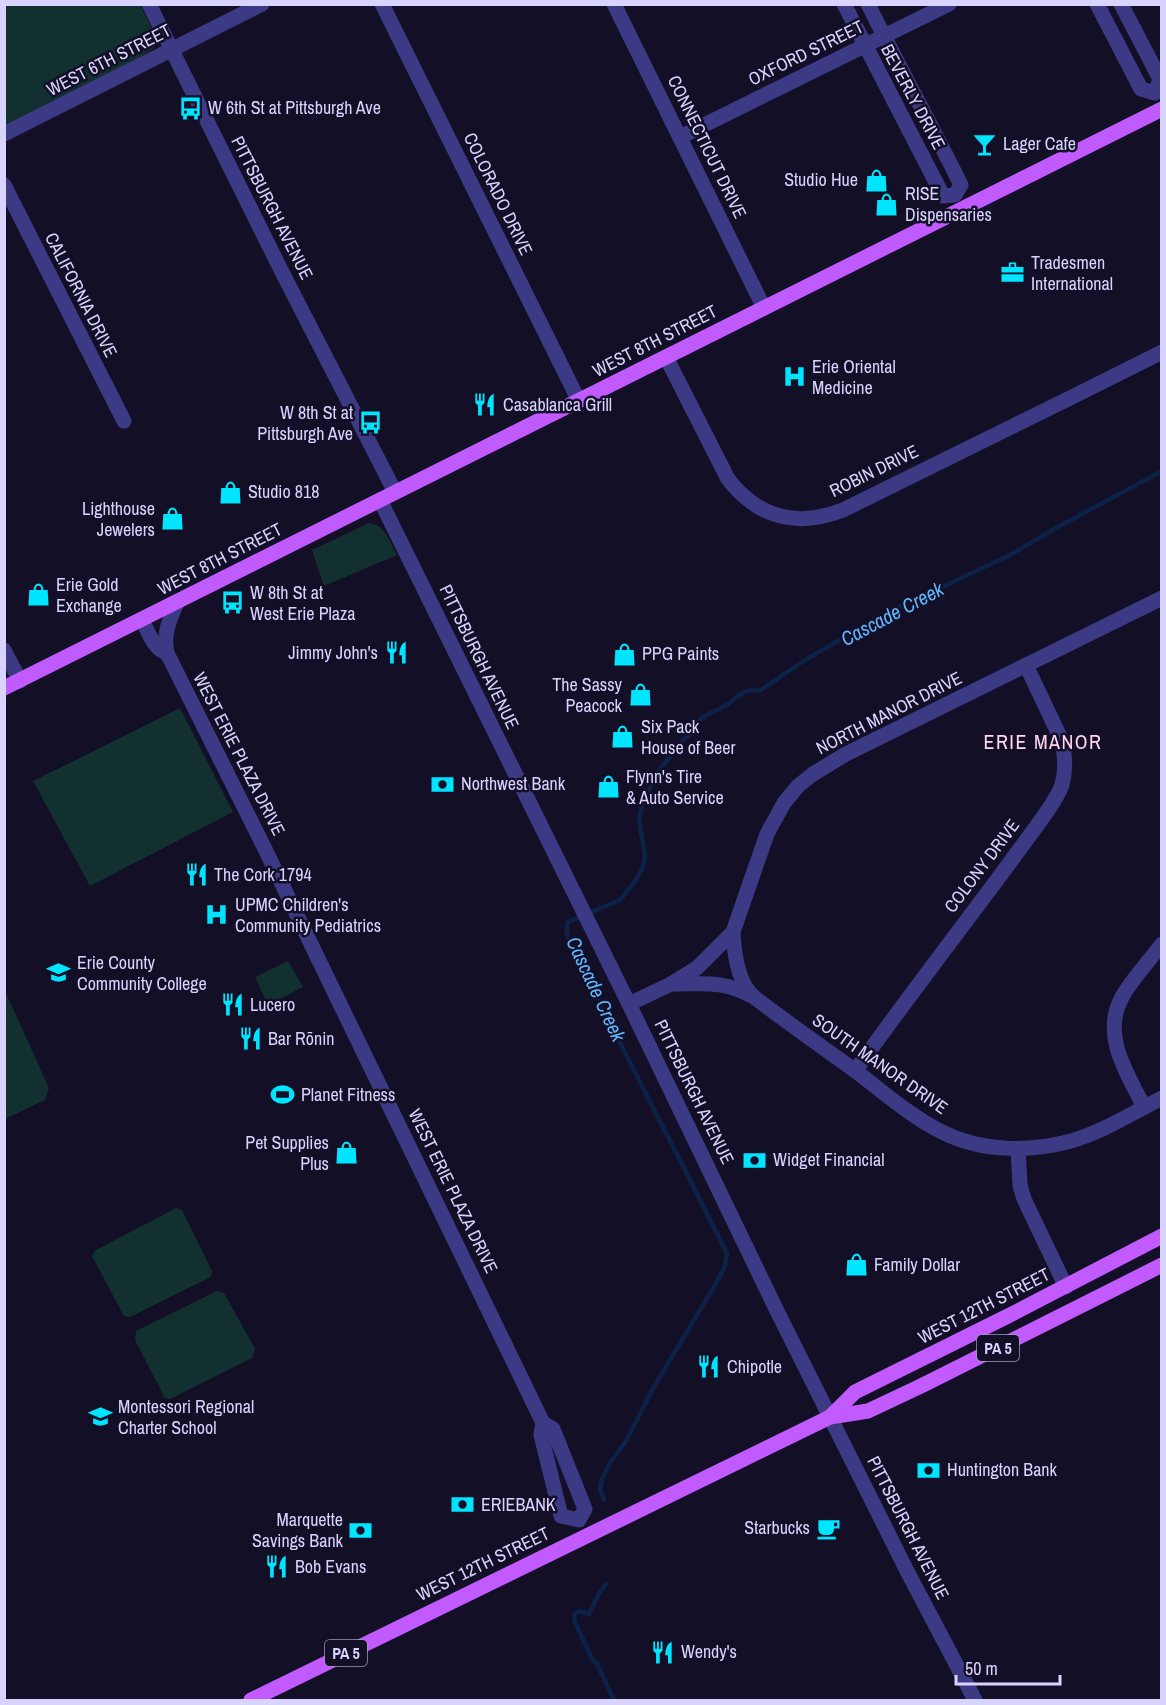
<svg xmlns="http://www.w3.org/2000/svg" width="1166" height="1705" viewBox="0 0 1166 1705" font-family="'Archivo Narrow',sans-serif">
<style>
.green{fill:#12302f}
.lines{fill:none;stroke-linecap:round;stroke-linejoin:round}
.stream{stroke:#0c2248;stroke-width:4.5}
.minor{stroke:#3d3a85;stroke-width:15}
.major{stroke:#c25bff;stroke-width:15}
.labels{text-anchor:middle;stroke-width:5;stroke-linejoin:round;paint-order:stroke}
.shield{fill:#130f26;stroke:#9e99be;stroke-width:1.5}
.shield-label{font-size:16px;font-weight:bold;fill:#d9d4ff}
.street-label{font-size:18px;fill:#d9d4ff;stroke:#130f26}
.poi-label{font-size:18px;fill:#d9d4ff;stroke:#130f26;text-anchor:start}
.water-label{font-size:20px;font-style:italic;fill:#62b6ff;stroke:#130f26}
.neighbourhood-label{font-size:20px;letter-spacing:1.5px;fill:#ffd6f0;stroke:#130f26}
</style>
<rect width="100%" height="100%" fill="#130f26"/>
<!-- green -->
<g class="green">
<polygon points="5,5 140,5 158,40 154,48 128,65 5,125"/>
<path d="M369,523C386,525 389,541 397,555L324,586L312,550Z"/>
<polygon points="180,708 233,812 90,886 33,781"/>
<polygon points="288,961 303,987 268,1005 255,977"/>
<polygon points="5,991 49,1088 45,1100 5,1119"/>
<polygon points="176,1208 182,1210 212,1271 211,1277 130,1317 124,1316 92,1256 96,1250"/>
<polygon points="217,1291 224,1293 255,1349 252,1358 170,1399 165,1398 135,1340 136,1331"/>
</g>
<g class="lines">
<!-- stream -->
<g class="stream">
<path d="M604,1500L600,1489L602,1479L610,1463L626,1441L655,1385L718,1280L725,1266L727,1253L578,960C573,948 563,934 568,922L620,900L636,880L643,867L645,856L639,820L643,801L647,795L654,777L683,740L695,730L700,719L728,704L739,695L746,691L761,690L802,662L878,617L1008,556L1056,528L1162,471"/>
<polyline points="606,1584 598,1595 589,1614 579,1611 575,1614 574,1620 592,1659 597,1664 614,1700"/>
</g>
<!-- minor -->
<g class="minor">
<polyline points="149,4 282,272 395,492"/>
<polyline points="382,4 579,401"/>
<polyline points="614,4 764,308"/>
<path d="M844,4L943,196L955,195L961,185C931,124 898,65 868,4"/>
<polyline points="1097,4 1141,89 1155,93 1160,79 1121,4"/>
<polyline points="4,134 262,4"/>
<polyline points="680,137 949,4"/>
<polyline points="4,185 124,421"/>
<path d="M666,357L728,479C758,518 797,528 843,510L1072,397L1162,352"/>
<polyline points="380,500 629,1004 777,1311 907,1571 975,1700"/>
<path d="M177,603C169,620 163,635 167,653L265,849L543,1423L553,1429L585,1509L579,1520L561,1516L541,1435L543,1423"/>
<path d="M142,620C148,631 154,650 167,653"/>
<polyline points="4,650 20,681"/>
<path d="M733,932C734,952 737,980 752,995"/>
<path d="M671,984C706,984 722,980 754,997C788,1023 822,1047 857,1072C884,1093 912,1117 942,1132C981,1152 1030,1152 1071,1141C1103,1132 1132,1113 1162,1098"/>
<polyline points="629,1004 671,984 697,968 733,932 767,834 784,803 798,786 813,774 846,754 1162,598"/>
<path d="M855,1071C906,1000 959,931 1011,861C1024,842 1055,805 1062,785C1066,770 1065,753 1061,739L1026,665"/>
<path d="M1144,1107C1127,1073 1101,1035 1122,997C1132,979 1149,961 1162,944"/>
<polyline points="1018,1149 1020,1185 1024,1199 1066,1287"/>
</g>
<!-- major -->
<g class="major">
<polyline points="4,688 1162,109"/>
<polyline points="830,1417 855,1392 1010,1315 1162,1236"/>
<polyline points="251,1700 830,1417 868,1411 921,1386 1162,1265"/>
</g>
</g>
<!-- icons -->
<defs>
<symbol id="bus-bare" viewBox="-9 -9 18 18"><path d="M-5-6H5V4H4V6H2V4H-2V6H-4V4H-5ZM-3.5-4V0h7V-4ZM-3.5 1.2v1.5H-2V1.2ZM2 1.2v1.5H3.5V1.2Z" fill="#00e5ff" stroke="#130f26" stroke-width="2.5" paint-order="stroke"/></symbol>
<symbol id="bar-bare" viewBox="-9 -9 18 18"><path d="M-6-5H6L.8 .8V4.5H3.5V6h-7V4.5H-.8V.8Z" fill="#00e5ff" stroke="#130f26" stroke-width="2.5" paint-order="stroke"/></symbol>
<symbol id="shop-bare" viewBox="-9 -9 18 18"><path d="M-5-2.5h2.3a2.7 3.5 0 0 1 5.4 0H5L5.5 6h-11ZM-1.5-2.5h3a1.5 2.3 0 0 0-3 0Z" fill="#00e5ff" stroke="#130f26" stroke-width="2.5" paint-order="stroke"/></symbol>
<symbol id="office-bare" viewBox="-9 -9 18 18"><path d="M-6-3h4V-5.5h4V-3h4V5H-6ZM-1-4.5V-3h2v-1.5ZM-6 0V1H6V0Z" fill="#00e5ff" stroke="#130f26" stroke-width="2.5" paint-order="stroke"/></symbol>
<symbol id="hospital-bare" viewBox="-9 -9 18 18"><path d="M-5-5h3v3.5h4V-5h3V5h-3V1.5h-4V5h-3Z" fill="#00e5ff" stroke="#130f26" stroke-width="2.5" paint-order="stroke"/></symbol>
<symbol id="restaurant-bare" viewBox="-9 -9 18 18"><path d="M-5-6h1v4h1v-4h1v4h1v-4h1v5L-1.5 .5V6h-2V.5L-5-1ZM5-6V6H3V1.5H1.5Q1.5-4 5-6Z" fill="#00e5ff" stroke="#130f26" stroke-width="2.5" paint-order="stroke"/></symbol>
<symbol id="bank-bare" viewBox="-9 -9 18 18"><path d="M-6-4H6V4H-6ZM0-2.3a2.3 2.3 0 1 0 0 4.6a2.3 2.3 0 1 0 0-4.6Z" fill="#00e5ff" stroke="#130f26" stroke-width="2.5" paint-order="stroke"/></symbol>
<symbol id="university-bare" viewBox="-9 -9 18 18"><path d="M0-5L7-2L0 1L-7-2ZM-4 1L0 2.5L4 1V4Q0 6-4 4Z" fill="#00e5ff" stroke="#130f26" stroke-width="2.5" paint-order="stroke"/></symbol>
<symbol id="stadium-bare" viewBox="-9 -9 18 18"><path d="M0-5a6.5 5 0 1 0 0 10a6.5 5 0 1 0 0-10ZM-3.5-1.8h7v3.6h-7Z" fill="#00e5ff" stroke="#130f26" stroke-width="2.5" paint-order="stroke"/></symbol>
<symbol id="school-bare" viewBox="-9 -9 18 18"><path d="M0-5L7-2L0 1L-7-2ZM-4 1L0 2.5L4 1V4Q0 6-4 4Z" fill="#00e5ff" stroke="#130f26" stroke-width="2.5" paint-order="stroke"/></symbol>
<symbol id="cafe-bare" viewBox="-9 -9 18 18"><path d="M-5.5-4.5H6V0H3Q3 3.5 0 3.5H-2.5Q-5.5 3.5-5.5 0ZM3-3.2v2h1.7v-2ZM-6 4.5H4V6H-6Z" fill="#00e5ff" stroke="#130f26" stroke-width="2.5" paint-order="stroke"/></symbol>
</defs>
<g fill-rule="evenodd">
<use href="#bus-bare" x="174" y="92" width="33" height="33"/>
<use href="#bar-bare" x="968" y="128" width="33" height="33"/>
<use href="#shop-bare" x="860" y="164" width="33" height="33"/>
<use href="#shop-bare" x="870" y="188" width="33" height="33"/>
<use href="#office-bare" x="996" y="256" width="33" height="33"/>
<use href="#hospital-bare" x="778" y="360" width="33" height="33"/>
<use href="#restaurant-bare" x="468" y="388" width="33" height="33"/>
<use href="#bus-bare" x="354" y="406" width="33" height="33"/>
<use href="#shop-bare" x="214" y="476" width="33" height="33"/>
<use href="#shop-bare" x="156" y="502" width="33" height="33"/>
<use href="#shop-bare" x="22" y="578" width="33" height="33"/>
<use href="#bus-bare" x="216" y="586" width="33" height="33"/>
<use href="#restaurant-bare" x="380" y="636" width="33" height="33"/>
<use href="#shop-bare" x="608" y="638" width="33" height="33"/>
<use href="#shop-bare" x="624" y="678" width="33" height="33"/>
<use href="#shop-bare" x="606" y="720" width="33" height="33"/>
<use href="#bank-bare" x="426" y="768" width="33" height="33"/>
<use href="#shop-bare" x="592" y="770" width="33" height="33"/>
<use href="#restaurant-bare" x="180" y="858" width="33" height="33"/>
<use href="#hospital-bare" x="200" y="898" width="33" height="33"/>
<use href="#university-bare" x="42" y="956" width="33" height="33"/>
<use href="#restaurant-bare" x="216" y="988" width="33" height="33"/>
<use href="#restaurant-bare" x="234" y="1022" width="33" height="33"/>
<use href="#stadium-bare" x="266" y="1078" width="33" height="33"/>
<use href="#shop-bare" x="330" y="1136" width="33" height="33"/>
<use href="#bank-bare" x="738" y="1144" width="33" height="33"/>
<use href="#shop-bare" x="840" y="1248" width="33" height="33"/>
<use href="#restaurant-bare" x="692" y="1350" width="33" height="33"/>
<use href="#school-bare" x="84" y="1400" width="33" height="33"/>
<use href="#bank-bare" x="912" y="1454" width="33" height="33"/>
<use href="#bank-bare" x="446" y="1488" width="33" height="33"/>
<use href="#cafe-bare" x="812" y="1512" width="33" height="33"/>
<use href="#bank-bare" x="344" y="1514" width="33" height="33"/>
<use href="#restaurant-bare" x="260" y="1550" width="33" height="33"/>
<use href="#restaurant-bare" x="646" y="1636" width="33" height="33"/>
</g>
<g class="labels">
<!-- shield labels -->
<g class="shield">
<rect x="977" y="1335" width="42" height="26" rx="4.5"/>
<rect x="325" y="1640" width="42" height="26" rx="4.5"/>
</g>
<g class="shield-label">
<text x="998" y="1354">PA 5</text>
<text x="346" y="1659">PA 5</text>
</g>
<!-- street labels -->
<g class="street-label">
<text transform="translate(806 53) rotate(-26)" y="6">OXFORD STREET</text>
<text transform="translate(109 60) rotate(-27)" y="6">WEST 6TH STREET</text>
<text transform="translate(913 97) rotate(62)" y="6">BEVERLY DRIVE</text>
<text transform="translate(707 147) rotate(64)" y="6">CONNECTICUT DRIVE</text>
<text transform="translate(498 194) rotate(64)" y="6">COLORADO DRIVE</text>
<text transform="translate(272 208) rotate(63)" y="6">PITTSBURGH AVENUE</text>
<text transform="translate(81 295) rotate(63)" y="6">CALIFORNIA DRIVE</text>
<text transform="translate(655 341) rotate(-27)" y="6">WEST 8TH STREET</text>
<text transform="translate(874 471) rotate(-26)" y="6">ROBIN DRIVE</text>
<text transform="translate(220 559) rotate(-27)" y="6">WEST 8TH STREET</text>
<text transform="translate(479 657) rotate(64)" y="6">PITTSBURGH AVENUE</text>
<text transform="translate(889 713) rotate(-27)" y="6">NORTH MANOR DRIVE</text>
<text transform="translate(239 754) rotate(63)" y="6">WEST ERIE PLAZA DRIVE</text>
<text transform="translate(982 866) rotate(-53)" y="6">COLONY DRIVE</text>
<text transform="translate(880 1064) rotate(35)" y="6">SOUTH MANOR DRIVE</text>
<text transform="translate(694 1092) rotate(64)" y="6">PITTSBURGH AVENUE</text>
<text transform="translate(453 1191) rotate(64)" y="6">WEST ERIE PLAZA DRIVE</text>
<text transform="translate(984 1306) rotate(-27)" y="6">WEST 12TH STREET</text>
<text transform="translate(908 1528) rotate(63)" y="6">PITTSBURGH AVENUE</text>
<text transform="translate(483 1564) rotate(-26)" y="6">WEST 12TH STREET</text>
</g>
<!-- poi labels -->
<g class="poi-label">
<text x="208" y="114">W 6th St at Pittsburgh Ave</text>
<text x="1003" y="150">Lager Cafe</text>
<text x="858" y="186" text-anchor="end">Studio Hue</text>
<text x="905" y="200">RISE<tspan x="905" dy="21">Dispensaries</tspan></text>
<text x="1031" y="269">Tradesmen<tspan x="1031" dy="21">International</tspan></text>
<text x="812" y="373">Erie Oriental<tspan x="812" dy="21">Medicine</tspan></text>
<text x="503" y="411">Casablanca Grill</text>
<text x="353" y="419" text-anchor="end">W 8th St at<tspan x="353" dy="21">Pittsburgh Ave</tspan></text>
<text x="248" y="498">Studio 818</text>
<text x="155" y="515" text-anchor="end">Lighthouse<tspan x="155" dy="21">Jewelers</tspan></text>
<text x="56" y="591">Erie Gold<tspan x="56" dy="21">Exchange</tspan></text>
<text x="250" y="599">W 8th St at<tspan x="250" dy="21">West Erie Plaza</tspan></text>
<text x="378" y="659" text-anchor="end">Jimmy John's</text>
<text x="642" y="660">PPG Paints</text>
<text x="622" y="691" text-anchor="end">The Sassy<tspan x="622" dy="21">Peacock</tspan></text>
<text x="641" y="733">Six Pack<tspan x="641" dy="21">House of Beer</tspan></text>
<text x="626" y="783">Flynn's Tire<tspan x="626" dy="21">&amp; Auto Service</tspan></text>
<text x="461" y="790">Northwest Bank</text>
<text x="214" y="881">The Cork 1794</text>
<text x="235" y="911">UPMC Children's<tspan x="235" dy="21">Community Pediatrics</tspan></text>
<text x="77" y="969">Erie County<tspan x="77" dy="21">Community College</tspan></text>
<text x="250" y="1011">Lucero</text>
<text x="268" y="1045">Bar Rōnin</text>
<text x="301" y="1101">Planet Fitness</text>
<text x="329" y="1149" text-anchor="end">Pet Supplies<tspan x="329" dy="21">Plus</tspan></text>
<text x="773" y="1166">Widget Financial</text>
<text x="874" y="1271">Family Dollar</text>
<text x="727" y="1373">Chipotle</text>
<text x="118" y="1413">Montessori Regional<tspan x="118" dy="21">Charter School</tspan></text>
<text x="947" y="1476">Huntington Bank</text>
<text x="481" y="1511">ERIEBANK</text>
<text x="343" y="1526" text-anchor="end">Marquette<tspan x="343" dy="21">Savings Bank</tspan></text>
<text x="810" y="1534" text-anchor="end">Starbucks</text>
<text x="295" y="1573">Bob Evans</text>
<text x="681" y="1658">Wendy's</text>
</g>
<!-- water labels -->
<g class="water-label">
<text transform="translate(892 614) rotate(-28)" y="7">Cascade Creek</text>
<text transform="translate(596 989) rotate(65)" y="7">Cascade Creek</text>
</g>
<!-- neighbourhood labels -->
<g class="neighbourhood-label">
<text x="1043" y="749">ERIE MANOR</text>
</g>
</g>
<!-- border -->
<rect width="1166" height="1705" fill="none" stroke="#d9d4ff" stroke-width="12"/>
<!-- scale -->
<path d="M956 1675v9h104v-9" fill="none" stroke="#d9d4ff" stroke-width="3"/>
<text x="965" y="1675" font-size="18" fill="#d9d4ff" stroke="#130f26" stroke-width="4.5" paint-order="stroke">50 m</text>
</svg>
